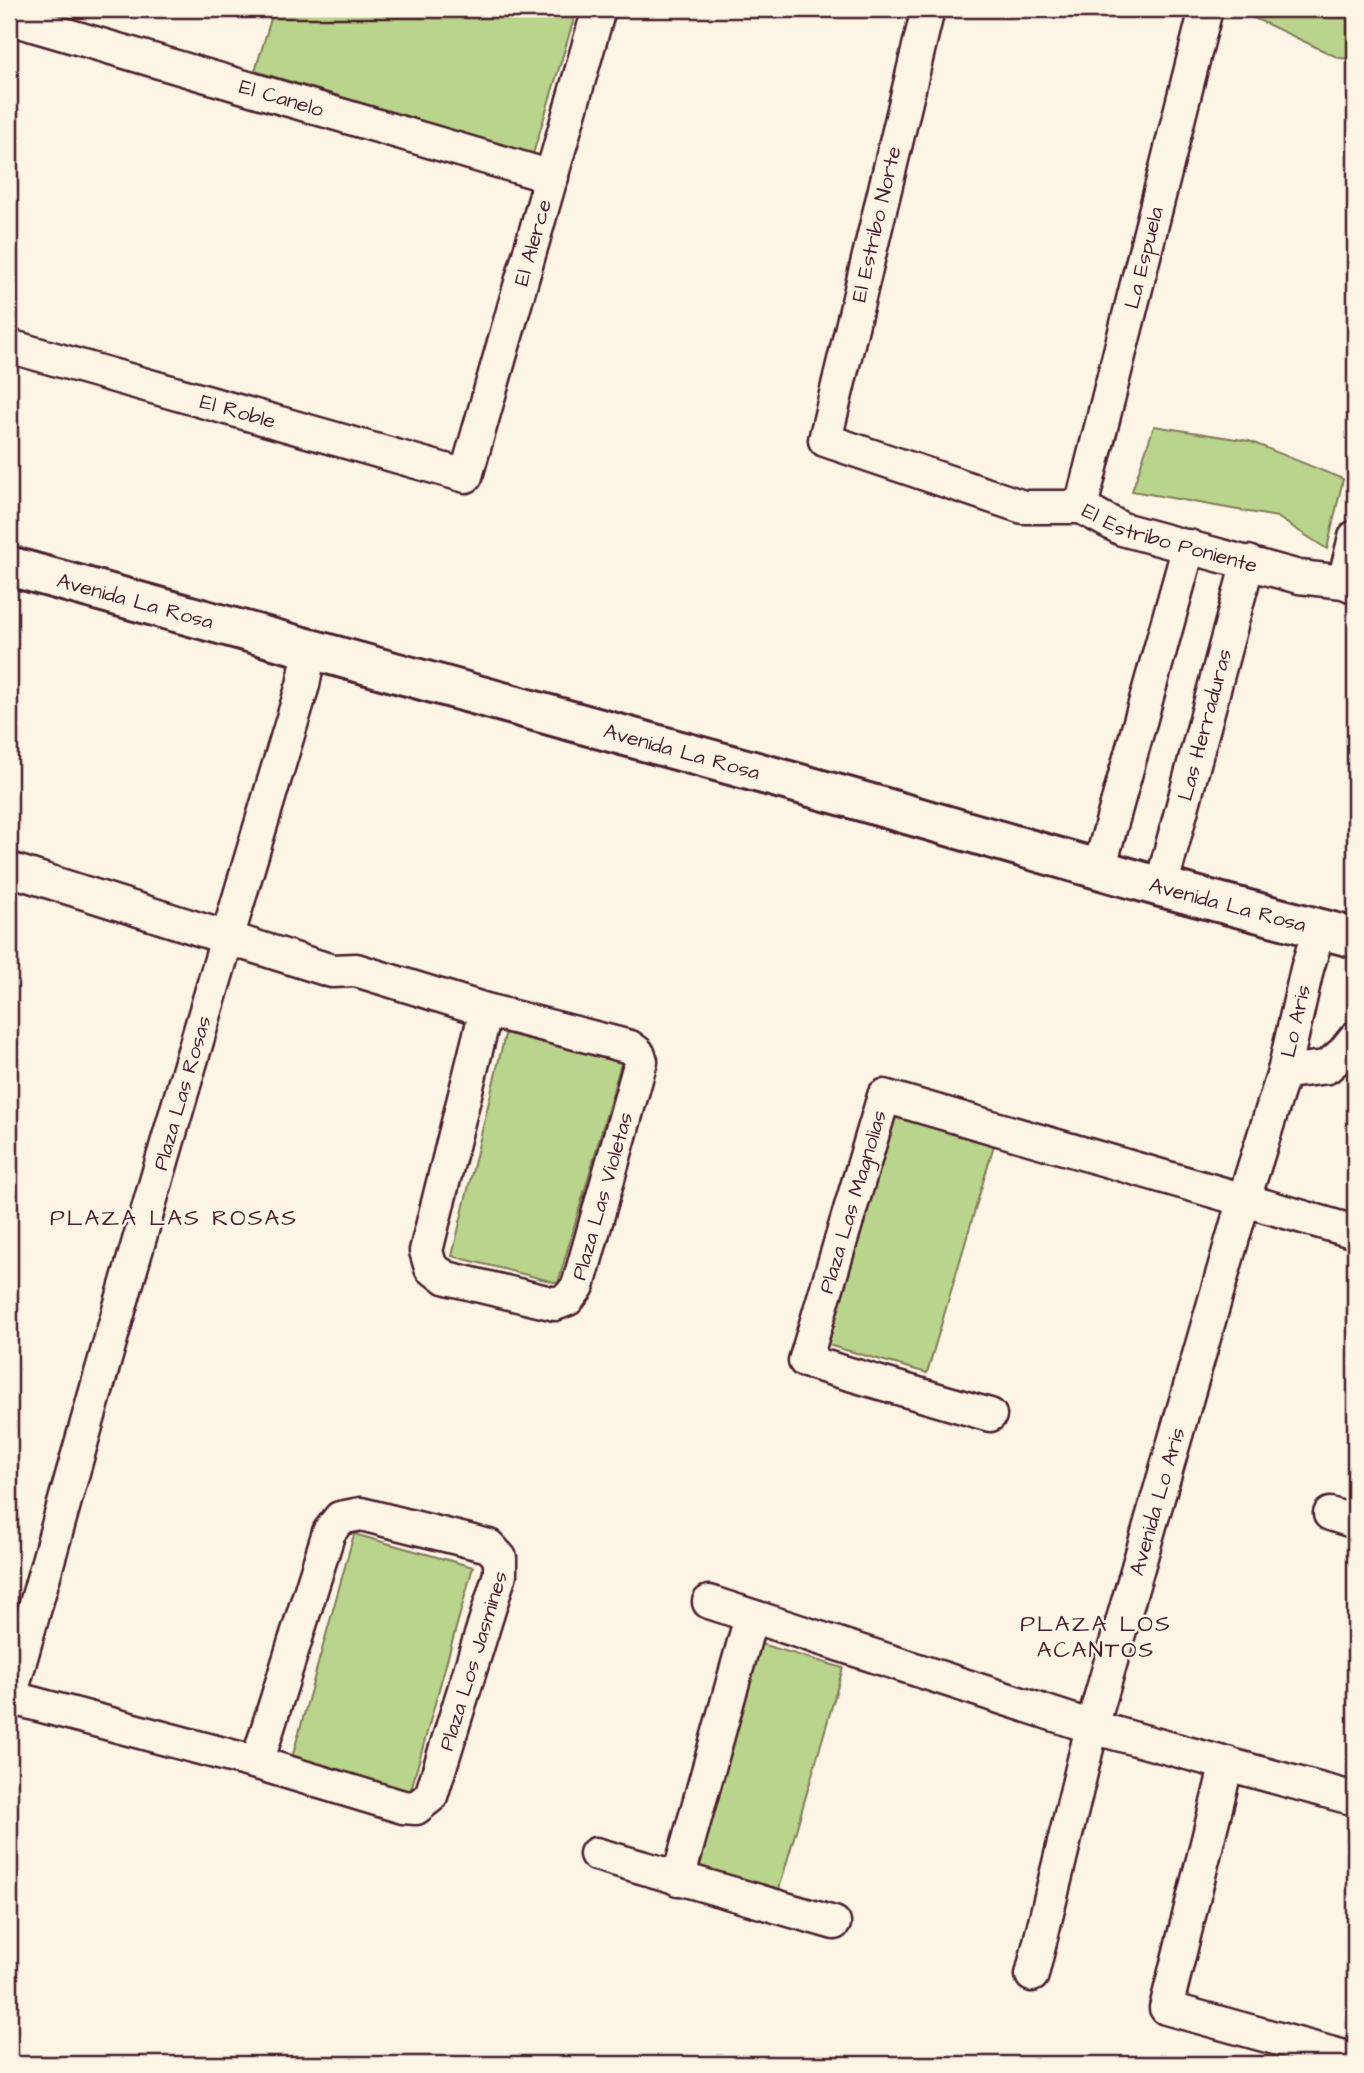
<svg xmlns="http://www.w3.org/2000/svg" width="1364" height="2073" viewBox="0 0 1364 2073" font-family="'Architects Daughter',sans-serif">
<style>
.green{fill:#b9d48b;stroke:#827a5b;stroke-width:2}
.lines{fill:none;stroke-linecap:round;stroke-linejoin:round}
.street-casing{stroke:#4a1f2b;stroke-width:37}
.secondary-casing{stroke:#4a1f2b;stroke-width:44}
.street{stroke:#fcf5e5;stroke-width:32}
.secondary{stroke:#fcf5e5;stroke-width:38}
.labels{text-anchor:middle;stroke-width:5;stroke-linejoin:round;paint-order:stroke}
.street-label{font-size:21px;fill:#4a1f2b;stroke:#fcf5e5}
.neighbourhood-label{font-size:23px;letter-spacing:2px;fill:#4a1f2b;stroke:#fcf5e5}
</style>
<rect width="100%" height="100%" fill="#fcf5e5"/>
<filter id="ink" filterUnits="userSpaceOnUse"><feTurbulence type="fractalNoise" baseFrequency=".0143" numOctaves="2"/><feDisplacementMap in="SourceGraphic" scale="14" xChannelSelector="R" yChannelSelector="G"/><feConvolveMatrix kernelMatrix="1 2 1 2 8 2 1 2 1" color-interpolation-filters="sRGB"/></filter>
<g filter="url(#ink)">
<!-- green -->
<g class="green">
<polygon points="274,9 577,9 533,154 255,71"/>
<polygon points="1235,9 1355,9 1355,59 1339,58"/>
<polygon points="1154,426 1249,441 1343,479 1327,549 1277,517 1132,491"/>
<polygon points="508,1022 624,1053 558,1283 452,1256"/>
<polygon points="894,1116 994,1145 927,1373 828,1345"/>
<polygon points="354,1534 473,1567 409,1797 290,1765"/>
<polygon points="744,1639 843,1668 777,1896 678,1868"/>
</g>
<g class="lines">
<defs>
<g id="street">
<path id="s1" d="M928,9L825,440L1023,507H1081L1122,529L1299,577L1344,582L1355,587"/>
<path id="s2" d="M9,18L552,177"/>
<path id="s3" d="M9,346L466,476L599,9"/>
<path id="s4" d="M1081,507L1206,9"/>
<polyline points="1344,582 1355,537"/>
<polyline points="9,869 332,971 356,970 486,1010 630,1047 638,1053 641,1061 578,1286 568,1299 555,1304 447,1278 431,1268 426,1251 486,1010"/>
<polyline points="1099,869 1189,546"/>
<path id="s5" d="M1161,887L1248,562"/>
<polyline points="1284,1072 1327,1067 1343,1053 1355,1038"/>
<path id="s6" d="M990,1415L805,1361L884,1096L1355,1232"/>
<polyline points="1330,1514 1355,1522"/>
<polyline points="709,1602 1092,1727 1355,1799"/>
<path id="s7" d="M9,1697L257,1763L403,1807L416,1808L431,1796L500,1574V1558L489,1546L361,1514L340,1518L329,1532L257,1763"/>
<path id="s8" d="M10,1697C104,1359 201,1021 303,685L310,649"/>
<polyline points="1227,1763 1166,2008 1355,2060"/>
<polyline points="596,1854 834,1923"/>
<polyline points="678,1879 751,1617"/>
<path id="s9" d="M1032,1975L1092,1727L1244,1199L1284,1072L1307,969L1319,929"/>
</g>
<g id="secondary">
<path id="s10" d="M9,566L847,797L1161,887L1355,938"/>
</g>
</defs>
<!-- street casing -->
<use href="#street" class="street-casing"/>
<!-- secondary casing -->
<use href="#secondary" class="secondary-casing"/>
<!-- street -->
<use href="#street" class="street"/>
<!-- secondary -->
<use href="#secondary" class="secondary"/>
</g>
</g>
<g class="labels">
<!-- street labels -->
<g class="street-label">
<text dy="7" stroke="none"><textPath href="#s2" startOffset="284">El Canelo</textPath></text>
<text transform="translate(876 224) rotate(-77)" y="7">El Estribo Norte</text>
<text dy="7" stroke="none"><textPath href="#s3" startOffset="718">El Alerce</textPath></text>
<text dy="7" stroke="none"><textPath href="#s4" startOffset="257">La Espuela</textPath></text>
<text dy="7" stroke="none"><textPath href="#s3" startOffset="238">El Roble</textPath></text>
<text dy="7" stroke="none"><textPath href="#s1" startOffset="805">El Estribo Poniente</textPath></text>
<text dy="7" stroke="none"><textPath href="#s10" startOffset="131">Avenida La Rosa</textPath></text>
<text dy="7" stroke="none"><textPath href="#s5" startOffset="168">Las Herraduras</textPath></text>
<text dy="7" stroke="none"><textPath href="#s10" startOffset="698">Avenida La Rosa</textPath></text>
<text dy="7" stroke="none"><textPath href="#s10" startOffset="1265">Avenida La Rosa</textPath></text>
<text dy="7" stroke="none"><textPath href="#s9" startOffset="990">Lo Aris</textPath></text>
<text dy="7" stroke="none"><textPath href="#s8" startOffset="628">Plaza Las Rosas</textPath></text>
<text transform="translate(602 1196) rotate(-74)" y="7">Plaza Las Violetas</text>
<text dy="7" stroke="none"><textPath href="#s6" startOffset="359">Plaza Las Magnolias</textPath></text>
<text dy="7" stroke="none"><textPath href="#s9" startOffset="490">Avenida Lo Aris</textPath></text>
<text dy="7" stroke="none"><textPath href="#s7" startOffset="583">Plaza Los Jasmines</textPath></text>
</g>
<!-- neighbourhood labels -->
<g class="neighbourhood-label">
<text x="174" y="1225">PLAZA LAS ROSAS</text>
<text x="1096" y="1631">PLAZA LOS<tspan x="1096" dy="26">ACANTOS</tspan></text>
</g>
</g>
<!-- margin -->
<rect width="1364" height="2073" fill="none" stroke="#fcf5e5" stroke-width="35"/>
<rect x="18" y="18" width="1329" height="2038" fill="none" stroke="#4a1f2b" stroke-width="2.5" filter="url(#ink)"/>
</svg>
